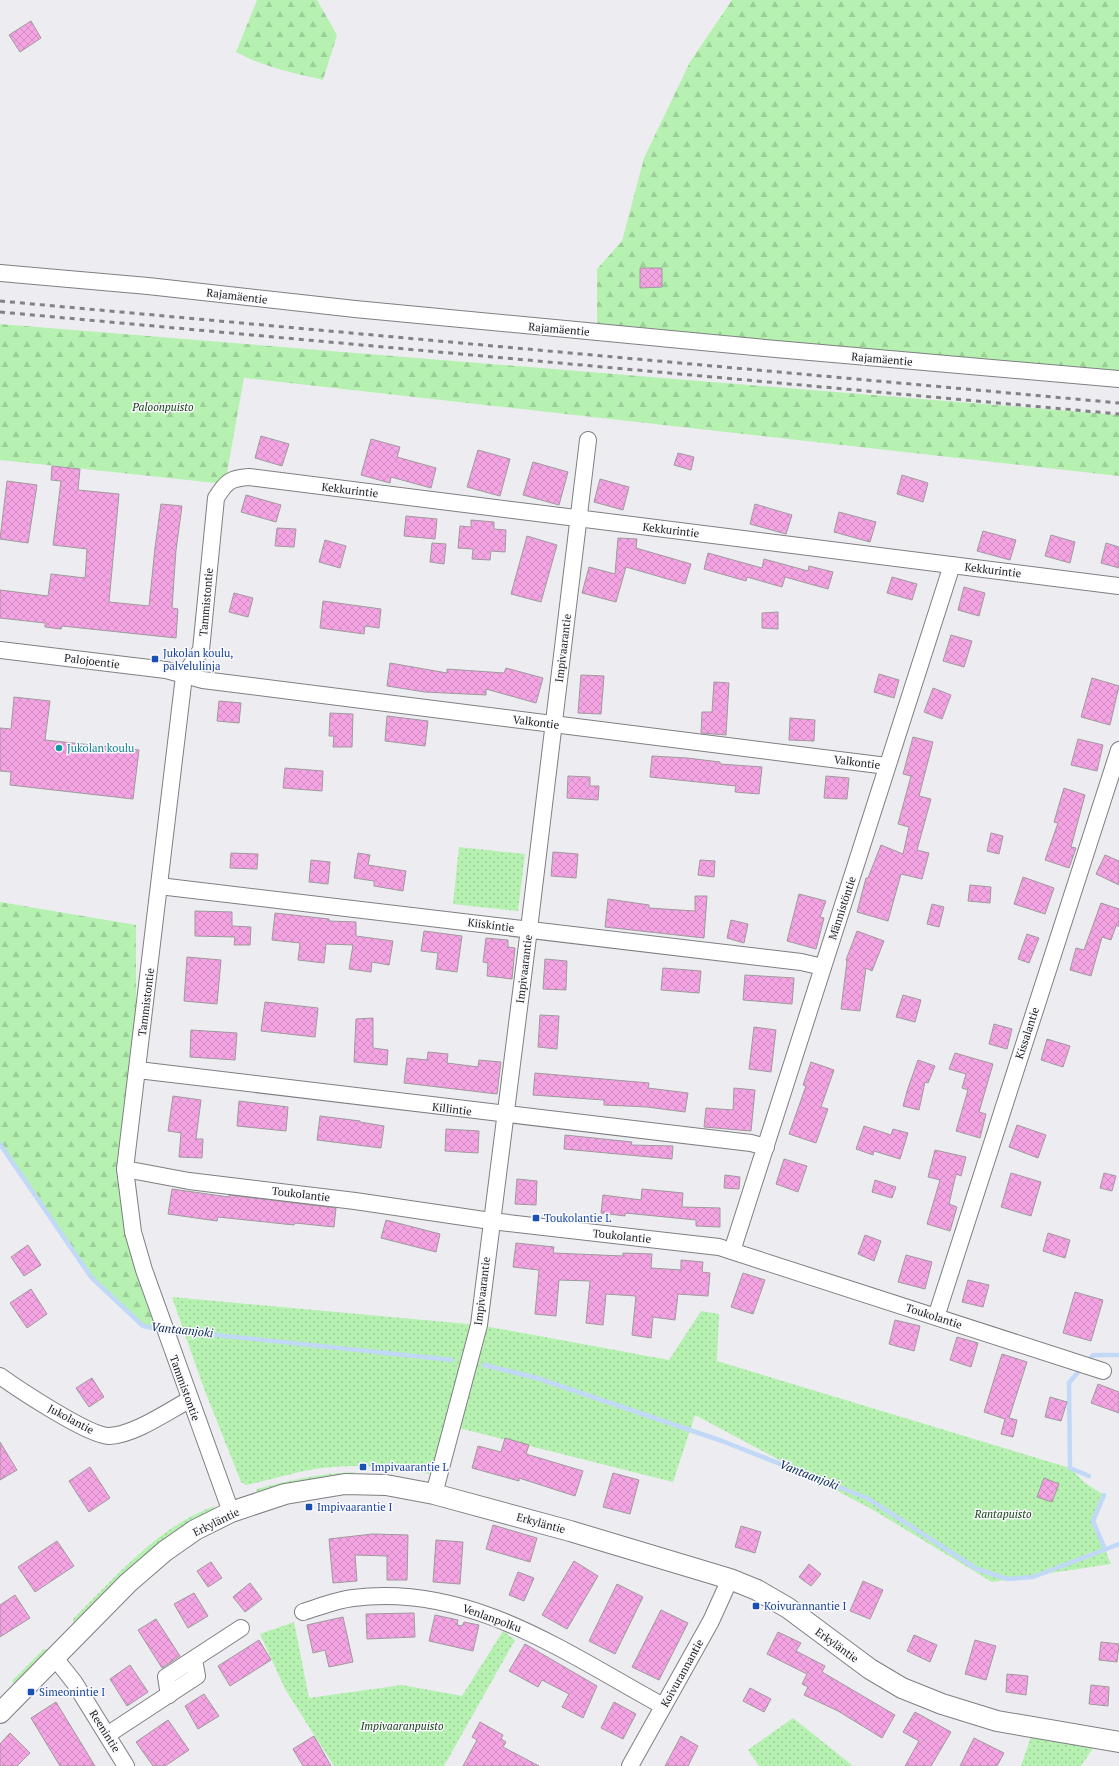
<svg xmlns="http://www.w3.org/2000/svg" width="1119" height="1766" viewBox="0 0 1119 1766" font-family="'PT Serif',serif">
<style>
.grass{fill:url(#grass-dots)}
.forest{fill:url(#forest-firs)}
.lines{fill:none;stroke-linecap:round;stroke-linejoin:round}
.stream{stroke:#c1d8f7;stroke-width:4.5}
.building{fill:url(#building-cross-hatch);stroke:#9e9a9d}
.minor-casing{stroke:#7f7f83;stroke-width:18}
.tertiary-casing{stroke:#7f7f83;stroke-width:22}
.minor{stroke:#fff;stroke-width:16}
.tertiary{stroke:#fff;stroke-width:20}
.rail{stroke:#828285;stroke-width:3;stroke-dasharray:5 5;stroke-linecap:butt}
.transit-dot{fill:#1a4fb4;stroke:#fafafe;stroke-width:1.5}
.culture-dot{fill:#0f9aa8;stroke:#fafafe;stroke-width:1.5}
.labels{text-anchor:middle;stroke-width:3;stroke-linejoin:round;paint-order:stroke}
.street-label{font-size:11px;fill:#1d1d1e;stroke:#fafafe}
.park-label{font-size:11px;font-style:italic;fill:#144313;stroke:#fafafe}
.transit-label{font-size:11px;fill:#164399;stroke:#fafafe;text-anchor:start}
.culture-label{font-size:11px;fill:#0d838f;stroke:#fafafe;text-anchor:start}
.water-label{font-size:12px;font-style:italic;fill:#042856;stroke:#fafafe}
</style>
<defs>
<pattern id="grass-dots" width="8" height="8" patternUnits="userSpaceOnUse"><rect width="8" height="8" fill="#b6f1b1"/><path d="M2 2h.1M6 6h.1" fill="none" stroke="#9cce98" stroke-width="1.8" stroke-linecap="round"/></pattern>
<pattern id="forest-firs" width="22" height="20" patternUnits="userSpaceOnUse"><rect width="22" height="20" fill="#b6f1b1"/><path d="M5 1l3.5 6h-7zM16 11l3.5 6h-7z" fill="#9cce98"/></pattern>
<pattern id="building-cross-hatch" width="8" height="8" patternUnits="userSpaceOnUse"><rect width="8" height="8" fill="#f4a4e2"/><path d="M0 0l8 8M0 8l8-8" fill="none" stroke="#d18dc1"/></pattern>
</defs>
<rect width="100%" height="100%" fill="#ededf1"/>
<!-- grass -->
<g class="grass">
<polygon points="459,847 525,854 518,911 453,904"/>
<path d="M172,1297L479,1325L669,1360L701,1311L719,1314L717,1361L1070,1468L1085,1483L1104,1495L1093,1521L1111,1564L992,1582L875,1511L695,1415L673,1482L451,1426L438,1476C398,1466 355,1463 314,1469C292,1473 269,1480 246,1485L241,1482L203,1386Z"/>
<path d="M356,1472L332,1480L257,1495L256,1492L257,1489C290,1480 322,1473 356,1472Z"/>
<path d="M215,1506L211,1515L76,1625L73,1622V1619C115,1578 158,1526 215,1506Z"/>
<polygon points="294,1622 309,1698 402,1685 462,1696 503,1631 515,1640 444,1766 334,1766 285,1689 260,1634"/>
<polygon points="44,1649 48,1649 50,1652 15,1687 12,1681"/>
<polygon points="793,1718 853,1766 759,1766 748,1750"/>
<polygon points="1034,1728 1095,1745 1081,1766 1021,1766"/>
</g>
<!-- forest -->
<g class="forest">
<path d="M257,0H317L337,35L323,80C293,73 263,67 236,52Z"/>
<polygon points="732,0 1119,0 1119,379 597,332 597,269 622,241 644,158 690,62"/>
<polygon points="0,324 1119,415 1119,476 244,378 225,484 0,460"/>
<polygon points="0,902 136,925 136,1053 120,1178 144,1270 172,1323 143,1326 91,1277 0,1144"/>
</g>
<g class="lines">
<!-- stream -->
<g class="stream">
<polyline points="0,1144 91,1277 143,1326 162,1330"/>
<polyline points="169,1330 452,1360"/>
<polyline points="1089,1360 1093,1355 1119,1355"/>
<polyline points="484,1365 537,1378 722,1441 867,1498 977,1569 1007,1579 1033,1577 1119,1544"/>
<polyline points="1079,1371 1069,1383 1070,1468 1089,1476"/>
<polyline points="1104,1495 1093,1521 1105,1549"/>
</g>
</g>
<!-- building -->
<g class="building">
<polygon points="31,21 41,38 20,52 9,35"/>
<polygon points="640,268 662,268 662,287 640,288"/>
<polygon points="261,436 289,444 282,466 255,458"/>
<polygon points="371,439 400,447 397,457 436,468 431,488 391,477 390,483 361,475"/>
<polygon points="478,450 510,459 500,496 467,487"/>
<polygon points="678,453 694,457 691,470 674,465"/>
<polygon points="533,462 568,472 559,505 523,495"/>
<polygon points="52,466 80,469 78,490 119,494 109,602 149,606 155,548 161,504 182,506 176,550 172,608 178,609 176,638 62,626 61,629 45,627 45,623 0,618 0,590 48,596 51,574 85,578 87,549 53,545 61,481 51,480"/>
<polygon points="902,475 928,483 923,502 897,494"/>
<polygon points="600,479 629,487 623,510 594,502"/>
<polygon points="7,481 37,485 28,543 0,539"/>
<polygon points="246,495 281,505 276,522 241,512"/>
<polygon points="755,504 792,515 786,534 750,524"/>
<polygon points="839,512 876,522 870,542 834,532"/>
<polygon points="406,516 437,519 435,539 404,536"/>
<polygon points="471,520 494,522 494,529 506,530 505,552 491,551 490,560 472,559 473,549 458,548 460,526 471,527"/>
<polygon points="277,528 296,529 294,547 275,546"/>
<polygon points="983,531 1016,540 1010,560 977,551"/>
<polygon points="1051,535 1075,542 1070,563 1045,556"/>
<polygon points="527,536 557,545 541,602 511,594"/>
<polygon points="618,538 637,539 636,548 691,564 685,584 626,567 616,602 582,593 589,567 615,574"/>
<polygon points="325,540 346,546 340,568 319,562"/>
<polygon points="432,543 446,544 444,564 430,562"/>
<polygon points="1106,543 1119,547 1119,568 1101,563"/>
<polygon points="708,553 762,568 764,559 808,571 809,566 833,572 828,589 785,577 782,587 747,577 746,581 704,569"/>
<polygon points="892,577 917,584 912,600 887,593"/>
<polygon points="964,587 985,593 979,616 958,610"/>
<polygon points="234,593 253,598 248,617 229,612"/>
<polygon points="323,601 381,609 379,628 365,626 364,634 320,628"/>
<polygon points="778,612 778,629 762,628 762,613"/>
<polygon points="951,635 972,641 964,667 943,661"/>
<polygon points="390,663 447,673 447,669 504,673 506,668 543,678 536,703 486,689 486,695 425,692 387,686"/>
<polygon points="879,674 899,680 894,698 874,692"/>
<polygon points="581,675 604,676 601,714 578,713"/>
<polygon points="1092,678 1119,686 1110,725 1081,717"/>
<polygon points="714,682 729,683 726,735 701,733 702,712 712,712"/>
<polygon points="933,688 951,695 942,719 924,712"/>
<polygon points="14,697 50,701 45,740 139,750 133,799 10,785 11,772 0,771 0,728 11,729"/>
<polygon points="219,701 241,703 239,723 217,721"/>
<polygon points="330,713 353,714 352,747 333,747 334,736 329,736"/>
<polygon points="387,716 428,721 425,746 385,741"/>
<polygon points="790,718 815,720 814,741 789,740"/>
<polygon points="913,737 933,742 919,796 931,799 917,850 929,853 922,879 901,874 888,921 857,912 866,878 868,878 881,845 903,854 909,827 898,824 911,776 903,774"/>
<polygon points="1078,739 1103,745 1097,771 1071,765"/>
<polygon points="652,756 687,758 720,762 720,764 762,767 759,794 735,792 736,786 650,777"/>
<polygon points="285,768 323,771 322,791 283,788"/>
<polygon points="568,776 590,777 590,786 599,786 598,800 567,798"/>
<polygon points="826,776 849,778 847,799 824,798"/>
<polygon points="1064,788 1085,795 1071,847 1076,848 1069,868 1045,860 1058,823 1054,822"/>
<polygon points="991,833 1003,836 999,854 987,851"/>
<polygon points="553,852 578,854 576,878 551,876"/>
<polygon points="231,853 258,854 257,869 230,868"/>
<polygon points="358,853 370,855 368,865 406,871 403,891 374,886 374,881 354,878"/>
<polygon points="1105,855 1119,861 1119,885 1096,874"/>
<polygon points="311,860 330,862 328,884 309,882"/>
<polygon points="700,860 715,861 714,877 698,875"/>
<polygon points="1023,877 1054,888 1045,914 1014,904"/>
<polygon points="970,885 991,887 990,903 968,901"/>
<polygon points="799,894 826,901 820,917 824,918 816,949 787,941"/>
<polygon points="695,896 707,896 704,938 605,927 608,899 649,905 649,908 695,911"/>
<polygon points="1101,903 1119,909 1119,926 1116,926 1111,940 1102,937 1091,976 1070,970 1076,948 1084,950"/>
<polygon points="932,904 944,907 939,927 927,924"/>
<polygon points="195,911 232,912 232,926 251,927 250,945 234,945 235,937 195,936"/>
<polygon points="275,913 329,919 329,921 356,922 356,936 393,941 389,965 372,962 371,972 349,969 353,945 326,944 324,963 298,960 300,943 272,940"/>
<polygon points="731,920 748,924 744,943 727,938"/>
<polygon points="424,931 462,936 457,972 436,969 438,953 421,951"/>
<polygon points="857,931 884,941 872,971 866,968 860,1011 841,1009 847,961 846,960"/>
<polygon points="1027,934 1039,938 1029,963 1018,959"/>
<polygon points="486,938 508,940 508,947 515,948 512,979 487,976 488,963 483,962"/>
<polygon points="187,957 221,960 217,1004 184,1001"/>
<polygon points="545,959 567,961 566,990 543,989"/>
<polygon points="663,968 701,971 699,993 661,990"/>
<polygon points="745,975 794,978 792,1004 743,1000"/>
<polygon points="903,995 921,1000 915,1022 896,1017"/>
<polygon points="265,1002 318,1008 315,1037 261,1031"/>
<polygon points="540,1015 559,1016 557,1049 538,1047"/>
<polygon points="373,1018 373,1048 388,1050 387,1065 354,1062 356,1019"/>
<polygon points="994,1024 1012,1029 1007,1049 989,1044"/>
<polygon points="754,1027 776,1030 771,1072 749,1069"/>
<polygon points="191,1030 237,1033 235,1060 190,1057"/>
<polygon points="1047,1039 1070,1046 1063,1067 1041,1060"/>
<polygon points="428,1052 448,1054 447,1063 478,1067 479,1060 501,1062 497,1094 404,1083 407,1058 427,1060"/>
<polygon points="955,1053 993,1064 979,1112 986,1114 980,1138 956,1131 968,1090 962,1088 966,1074 949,1069"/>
<polygon points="918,1060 935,1066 928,1083 925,1082 919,1110 903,1106 908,1088"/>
<polygon points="811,1062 834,1070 821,1107 828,1109 816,1143 789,1134 806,1086 803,1085"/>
<polygon points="535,1073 649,1083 648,1088 688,1093 685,1112 647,1107 604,1105 604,1100 533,1095"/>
<polygon points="734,1088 755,1090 751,1131 704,1127 706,1108 733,1110"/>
<polygon points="173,1096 201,1100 196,1139 203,1139 202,1158 179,1157 181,1133 168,1131"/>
<polygon points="239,1101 288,1107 286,1131 237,1126"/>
<polygon points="320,1116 360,1121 360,1122 384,1126 381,1148 317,1140"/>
<polygon points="1017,1125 1046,1135 1038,1158 1009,1147"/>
<polygon points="864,1126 891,1135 893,1129 908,1133 900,1159 874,1151 873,1155 856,1149"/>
<polygon points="446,1129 479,1131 478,1153 445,1151"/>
<polygon points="565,1135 632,1142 631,1145 673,1146 672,1159 564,1149"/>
<polygon points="935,1150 966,1157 961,1176 956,1174 949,1204 957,1207 950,1231 927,1224 940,1180 928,1177"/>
<polygon points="784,1159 807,1166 798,1192 776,1184"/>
<polygon points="1011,1173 1041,1182 1031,1216 1001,1207"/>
<polygon points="1104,1173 1116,1176 1112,1191 1100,1188"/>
<polygon points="725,1175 740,1177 739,1189 724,1188"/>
<polygon points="517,1179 537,1181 536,1205 515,1204"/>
<polygon points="875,1180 896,1187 892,1198 872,1192"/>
<polygon points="172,1189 229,1197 229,1195 336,1208 334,1227 295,1223 294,1225 218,1217 217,1221 168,1214"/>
<polygon points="642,1189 683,1193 682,1207 720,1208 720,1227 696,1226 696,1220 625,1213 625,1216 601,1213 603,1195 641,1200"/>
<polygon points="386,1220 440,1234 436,1252 381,1238"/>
<polygon points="1048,1233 1070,1240 1065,1258 1043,1251"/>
<polygon points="865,1235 881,1241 874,1261 858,1254"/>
<polygon points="516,1243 554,1247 553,1253 623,1256 623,1253 652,1254 651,1268 681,1270 681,1260 703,1262 702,1272 710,1273 708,1296 678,1294 675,1320 653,1317 651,1338 632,1335 636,1296 606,1294 603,1325 586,1323 590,1281 559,1280 556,1316 535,1314 539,1270 513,1267"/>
<polygon points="28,1245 41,1265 24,1276 11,1257"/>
<polygon points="906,1255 932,1262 925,1289 898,1282"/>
<polygon points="743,1273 765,1280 753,1314 731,1307"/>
<polygon points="968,1280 989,1285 983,1307 962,1302"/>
<polygon points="31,1289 47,1314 27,1328 10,1303"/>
<polygon points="1075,1292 1103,1300 1091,1341 1063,1333"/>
<polygon points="895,1320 920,1326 914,1351 889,1344"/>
<polygon points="957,1337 978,1343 971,1367 950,1360"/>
<polygon points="1002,1354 1027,1362 1009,1418 1017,1420 1013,1437 1001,1434 1005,1419 984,1412"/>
<polygon points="92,1378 104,1397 89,1407 76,1388"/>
<polygon points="1098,1384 1119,1392 1119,1413 1091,1403"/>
<polygon points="1050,1397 1067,1402 1061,1421 1045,1417"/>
<polygon points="505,1438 529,1445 526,1454 583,1471 575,1496 519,1478 519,1481 472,1468 478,1446 501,1452"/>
<polygon points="0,1442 17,1470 0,1480"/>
<polygon points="90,1467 110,1498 89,1512 69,1481"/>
<polygon points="613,1473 639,1480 630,1514 603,1507"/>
<polygon points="1044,1478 1059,1484 1052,1502 1037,1497"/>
<polygon points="493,1525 537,1538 530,1562 486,1549"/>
<polygon points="741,1526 761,1532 755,1553 735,1547"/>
<polygon points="372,1534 408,1535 407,1580 387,1580 387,1556 355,1555 357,1581 333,1583 329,1539"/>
<polygon points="436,1540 463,1542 460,1584 433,1582"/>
<polygon points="57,1541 74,1566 35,1592 18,1567"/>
<polygon points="574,1561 598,1576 567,1629 542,1615"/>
<polygon points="211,1562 222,1578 208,1587 197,1571"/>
<polygon points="809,1564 821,1574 811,1586 799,1577"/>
<polygon points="518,1572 534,1578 524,1601 509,1595"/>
<polygon points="863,1581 883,1590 870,1619 850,1611"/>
<polygon points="250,1583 262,1599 245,1612 233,1597"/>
<polygon points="617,1584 643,1597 615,1654 589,1641"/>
<polygon points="194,1593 208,1616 188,1628 174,1604"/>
<polygon points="15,1595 30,1618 0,1637 0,1605"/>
<polygon points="661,1610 688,1623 659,1680 632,1667"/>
<polygon points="414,1613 415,1637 367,1639 366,1614"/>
<polygon points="435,1615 458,1620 457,1625 462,1626 464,1622 479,1625 473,1651 429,1641"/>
<polygon points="343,1617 353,1662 329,1667 325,1650 313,1653 307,1625"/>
<polygon points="156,1619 180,1656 162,1668 138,1630"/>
<polygon points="778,1632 801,1643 796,1651 825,1666 822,1672 895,1715 882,1738 838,1711 804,1695 808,1687 802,1684 807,1674 767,1654"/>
<polygon points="914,1635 937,1645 930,1662 907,1651"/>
<polygon points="259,1640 271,1660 230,1686 218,1666"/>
<polygon points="975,1640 996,1646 986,1680 965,1674"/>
<polygon points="1101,1642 1119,1644 1117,1662 1099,1660"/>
<polygon points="525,1644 597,1686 583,1718 562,1707 569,1694 542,1680 538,1687 509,1671"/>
<polygon points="130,1665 148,1692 127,1706 110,1679"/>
<polygon points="1007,1674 1028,1676 1026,1695 1006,1692"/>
<polygon points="1091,1685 1109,1687 1108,1706 1089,1704"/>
<polygon points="750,1688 771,1699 764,1712 743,1701"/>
<polygon points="204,1694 219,1716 198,1729 185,1706"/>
<polygon points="56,1702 95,1766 60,1766 31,1718"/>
<polygon points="614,1702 636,1714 623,1739 601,1728"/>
<polygon points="915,1712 951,1732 931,1766 905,1766 919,1741 903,1732"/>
<polygon points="168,1720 189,1750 165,1766 153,1766 136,1742"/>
<polygon points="480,1722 503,1735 501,1739 506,1742 503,1747 539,1766 463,1766 477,1740 472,1737"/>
<polygon points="10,1733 30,1753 17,1766 0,1766 0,1744"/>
<polygon points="314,1736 331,1766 303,1766 293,1749"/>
<polygon points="681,1736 698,1746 688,1766 665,1766"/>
<polygon points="974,1738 1004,1753 997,1766 960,1766"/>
</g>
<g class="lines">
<defs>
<g id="minor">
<polyline points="0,273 148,286 355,309 776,349 1119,379"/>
<polyline points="0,650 166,670 203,680 887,766"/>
<polyline points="159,886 801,962 823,967"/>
<polyline points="138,1070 751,1143 766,1147"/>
<polyline points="125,1169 189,1181 355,1201 491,1221 719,1247 1103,1371"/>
<polyline points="732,1251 952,565"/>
<polyline points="936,1317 1119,750"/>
<path d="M0,1376C18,1389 89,1436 109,1436C134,1435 167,1412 189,1400"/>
<polyline points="434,1494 479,1325 529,929 588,440"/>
<path d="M231,1512L144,1270L133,1232L125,1169L184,676L201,650L216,498C226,482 230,478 249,477L1119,586"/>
<path d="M303,1612C319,1607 336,1600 353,1598C470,1583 566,1653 663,1706"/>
<polyline points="55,1658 74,1682 126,1766"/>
<polyline points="169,1695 166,1677 241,1628"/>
<polyline points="107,1735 197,1676 194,1660"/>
<polyline points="630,1766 711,1621 730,1579"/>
</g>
<polyline id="tertiary" points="0,1713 128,1583 165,1551 195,1530 231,1512 285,1494 345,1484 386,1485 434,1494 570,1531 730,1579 757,1590 788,1608 870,1669 902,1688 942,1704 997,1721 1119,1742"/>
</defs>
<!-- minor casing -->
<use href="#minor" class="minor-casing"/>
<!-- tertiary casing -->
<use href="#tertiary" class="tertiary-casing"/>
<!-- minor -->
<use href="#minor" class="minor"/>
<!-- tertiary -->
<use href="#tertiary" class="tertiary"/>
<!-- rail -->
<g class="rail">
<polyline points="0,301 1119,403"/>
<polyline points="0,312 1119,414"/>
</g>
</g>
<!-- markers -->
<g class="transit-dot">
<rect x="151" y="655" width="8" height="8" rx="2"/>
<rect x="532" y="1214" width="8" height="8" rx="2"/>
<rect x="359" y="1463" width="8" height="8" rx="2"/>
<rect x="305" y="1503" width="8" height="8" rx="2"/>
<rect x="752" y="1602" width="8" height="8" rx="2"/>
<rect x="27" y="1688" width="8" height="8" rx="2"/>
</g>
<circle class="culture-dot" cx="59" cy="748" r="4"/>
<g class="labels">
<!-- street labels -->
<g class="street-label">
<text transform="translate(237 296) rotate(7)" y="4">Rajamäentie</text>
<text transform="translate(559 329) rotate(5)" y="4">Rajamäentie</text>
<text transform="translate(882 359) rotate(5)" y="4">Rajamäentie</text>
<text transform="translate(350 490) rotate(7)" y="4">Kekkurintie</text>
<text transform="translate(671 530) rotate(7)" y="4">Kekkurintie</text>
<text transform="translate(993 570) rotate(7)" y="4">Kekkurintie</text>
<text transform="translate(206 602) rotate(-85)" y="4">Tammistontie</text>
<text transform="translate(563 648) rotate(-83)" y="4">Impivaarantie</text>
<text transform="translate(92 661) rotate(7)" y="4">Palojoentie</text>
<text transform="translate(536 722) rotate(7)" y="4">Valkontie</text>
<text transform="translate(857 762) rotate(7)" y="4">Valkontie</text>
<text transform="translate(842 908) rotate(-72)" y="4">Männistöntie</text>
<text transform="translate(491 925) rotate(7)" y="4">Kiiskintie</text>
<text transform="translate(524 969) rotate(-83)" y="4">Impivaarantie</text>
<text transform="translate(146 1002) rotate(-83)" y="4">Tammistontie</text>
<text transform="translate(1027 1033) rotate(-72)" y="4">Kissalantie</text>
<text transform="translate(452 1109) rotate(7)" y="4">Killintie</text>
<text transform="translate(301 1194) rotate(7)" y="4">Toukolantie</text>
<text transform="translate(622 1236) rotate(6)" y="4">Toukolantie</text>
<text transform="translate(482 1291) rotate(-83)" y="4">Impivaarantie</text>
<text transform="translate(934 1316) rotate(18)" y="4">Toukolantie</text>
<text transform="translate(185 1388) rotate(70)" y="4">Tammistontie</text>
<text transform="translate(71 1419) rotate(28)" y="4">Jukolantie</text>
<text transform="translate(216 1522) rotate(-26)" y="4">Erkyläntie</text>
<text transform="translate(541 1523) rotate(15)" y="4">Erkyläntie</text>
<text transform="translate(492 1618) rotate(20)" y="4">Venlanpolku</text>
<text transform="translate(837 1645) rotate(36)" y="4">Erkyläntie</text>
<text transform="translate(682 1673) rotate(-61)" y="4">Koivurannantie</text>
<text transform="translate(105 1731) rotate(58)" y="4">Reenintie</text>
</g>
<!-- park labels -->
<g class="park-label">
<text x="163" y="411">Paloonpuisto</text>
<text x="1003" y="1518">Rantapuisto</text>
<text x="402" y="1730">Impivaaranpuisto</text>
</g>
<!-- transit labels -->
<g class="transit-label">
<text x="163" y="657">Jukolan koulu,<tspan x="163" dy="13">palvelulinja</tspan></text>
<text x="544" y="1222">Toukolantie L</text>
<text x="371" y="1471">Impivaarantie L</text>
<text x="317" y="1511">Impivaarantie I</text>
<text x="764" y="1610">Koivurannantie I</text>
<text x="39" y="1696">Simeonintie I</text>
</g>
<!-- culture labels -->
<g class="culture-label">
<text x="67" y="752">Jukolan koulu</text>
</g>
<!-- water labels -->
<g class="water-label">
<text transform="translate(182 1330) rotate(6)" y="4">Vantaanjoki</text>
<text transform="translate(809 1475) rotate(21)" y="4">Vantaanjoki</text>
</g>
</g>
</svg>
